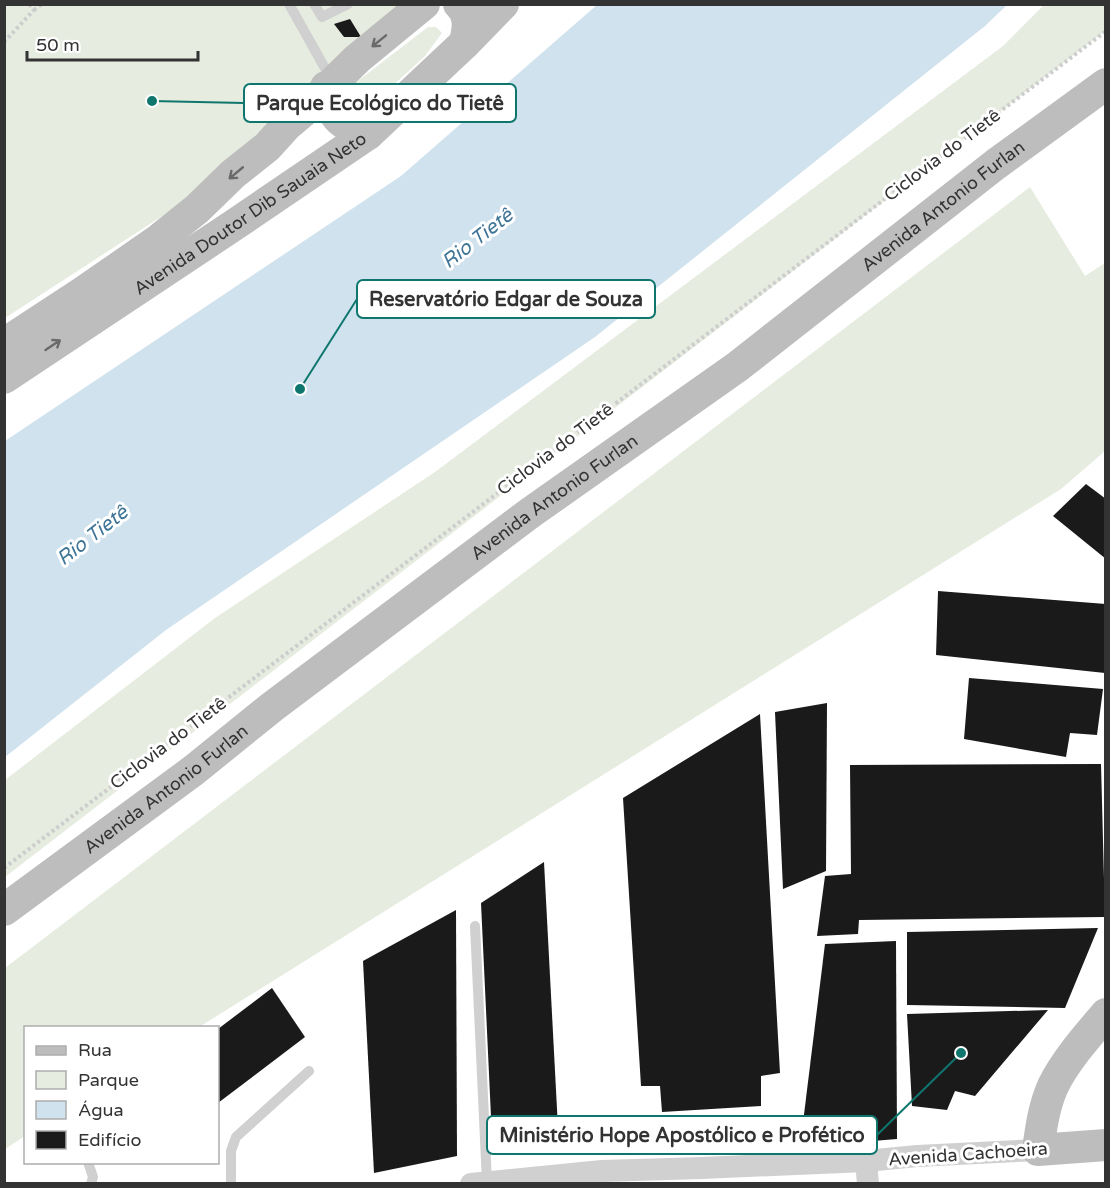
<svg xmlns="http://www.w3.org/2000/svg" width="1110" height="1188" viewBox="0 0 1110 1188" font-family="'Varela Round',sans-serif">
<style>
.green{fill:#e6ecdf}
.water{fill:#cfe2ee}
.building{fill:#1a1a1a}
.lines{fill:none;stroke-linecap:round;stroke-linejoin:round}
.path{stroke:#cdcdcd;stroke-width:4;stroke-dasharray:3 3;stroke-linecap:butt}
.lane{stroke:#d0d0d0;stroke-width:10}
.street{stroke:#d0d0d0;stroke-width:22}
.secondary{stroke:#bdbdbd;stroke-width:32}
.oneway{stroke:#6a6a6a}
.labels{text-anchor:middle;stroke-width:6;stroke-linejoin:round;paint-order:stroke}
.street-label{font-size:18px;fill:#333;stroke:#fff}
.water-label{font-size:20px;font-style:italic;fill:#3f7597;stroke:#fff}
.leader{fill:none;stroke:#0f766e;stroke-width:2}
.callout-dot{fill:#0f766e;stroke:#fff;stroke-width:2}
.callout{fill:#fff;stroke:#0f766e;stroke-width:2}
.callout-label{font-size:20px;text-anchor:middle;font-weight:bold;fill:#333}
</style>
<rect width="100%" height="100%" fill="#fff"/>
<!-- green -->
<g class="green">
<polygon points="5,5 409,5 190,198 5,318"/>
<polygon points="1044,5 1105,5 1105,31 5,877 5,780 215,618 435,472 1003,46"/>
<polygon points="428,27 436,27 442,33 425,56 373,104 352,118 341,94"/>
<polygon points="1030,187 1085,276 1105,263 1105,451 1061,489 199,1027 26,1028 25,1136 5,1149 5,968"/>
</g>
<!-- water -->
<polygon class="water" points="598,4 1007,5 985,26 595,337 166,630 5,757 5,441 401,176"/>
<!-- building -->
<g class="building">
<polygon points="350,19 361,37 344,37 334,24"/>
<polygon points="1086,484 1106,499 1106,559 1053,516"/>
<polygon points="938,591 1106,604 1105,673 936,655"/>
<polygon points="969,678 1103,689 1097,735 1070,733 1066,757 964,739"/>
<polygon points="827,703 826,871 783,889 775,712"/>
<polygon points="760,714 780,1073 761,1076 761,1106 662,1112 660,1086 641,1086 623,798"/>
<polygon points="1101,764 1105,917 859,920 858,934 817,936 825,876 851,874 850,765"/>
<polygon points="544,862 558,1128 492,1138 481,903"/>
<polygon points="456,910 457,1156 374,1173 363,961"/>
<polygon points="1098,928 1065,1008 907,1005 907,932"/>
<polygon points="896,941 897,1139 800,1147 825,944"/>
<polygon points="272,988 305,1037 218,1103 218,1029"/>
<polygon points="1048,1010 975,1096 955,1091 947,1110 912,1106 907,1014"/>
</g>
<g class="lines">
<!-- path -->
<g class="path">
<polyline points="34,10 42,4"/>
<polyline points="4,42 34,10 29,4"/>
<polyline points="4,868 1106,31"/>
</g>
<!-- lane -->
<g class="lane">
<polyline points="289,4 331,79"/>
<polyline points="314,4 322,17 348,4"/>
<polyline points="475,926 487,1182"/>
<polyline points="88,1162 93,1177 91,1184"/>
<polyline points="231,1184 231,1151 236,1137 309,1071"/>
</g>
<!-- street -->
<g class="street">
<polyline points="866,1161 868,1184"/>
<polyline points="471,1184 602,1171 702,1168 866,1161 917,1156 1038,1150"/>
</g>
<!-- secondary -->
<g class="secondary">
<path d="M459,4C471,15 468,29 465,43"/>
<path d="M326,87C334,120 337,122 368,134"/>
<polyline points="4,344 82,293 157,241 197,209 233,174 267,147 287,125 306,109 357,59 424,4"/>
<path id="s1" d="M4,378L234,225L368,134L465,43L503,4"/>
<path id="s2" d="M4,910L194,770L272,707L530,513L737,367L996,164L1106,84"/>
<path d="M1106,1014C1088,1035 1065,1061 1053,1086C1044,1106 1041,1128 1038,1150L1106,1145"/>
</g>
</g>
<!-- one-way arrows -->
<defs><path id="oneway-shaft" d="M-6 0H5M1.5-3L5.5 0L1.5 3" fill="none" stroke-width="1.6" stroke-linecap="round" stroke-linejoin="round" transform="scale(1.5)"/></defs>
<g class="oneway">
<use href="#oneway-shaft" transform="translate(379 41) rotate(141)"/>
<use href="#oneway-shaft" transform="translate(236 173) rotate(140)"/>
<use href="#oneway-shaft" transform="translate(53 345) rotate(-34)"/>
</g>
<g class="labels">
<!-- street labels -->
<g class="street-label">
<text transform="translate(942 155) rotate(-37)" y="6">Ciclovia do Tietê</text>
<text dy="6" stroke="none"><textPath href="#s2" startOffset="1174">Avenida Antonio Furlan</textPath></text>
<text dy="6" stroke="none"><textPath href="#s1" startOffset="296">Avenida Doutor Dib Sauaia Neto</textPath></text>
<text transform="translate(555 449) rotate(-37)" y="6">Ciclovia do Tietê</text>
<text dy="6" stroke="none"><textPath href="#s2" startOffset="688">Avenida Antonio Furlan</textPath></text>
<text transform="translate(168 743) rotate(-37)" y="6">Ciclovia do Tietê</text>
<text dy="6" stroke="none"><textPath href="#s2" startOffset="202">Avenida Antonio Furlan</textPath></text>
<text transform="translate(968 1154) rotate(-4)" y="6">Avenida Cachoeira</text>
</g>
<!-- water labels -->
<g class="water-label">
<text transform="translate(477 238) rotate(-38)" y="7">Rio Tietê</text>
<text transform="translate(92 535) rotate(-38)" y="7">Rio Tietê</text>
</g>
</g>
<!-- callouts -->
<path class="leader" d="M152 101L244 103M300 389L357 299M961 1053L877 1135"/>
<g class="callout-dot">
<circle cx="152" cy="101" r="6"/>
<circle cx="300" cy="389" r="6"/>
<circle cx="961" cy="1053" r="6"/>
</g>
<g class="callout">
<rect x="244" y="84" width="272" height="38" rx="6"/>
<rect x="357" y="280" width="298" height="38" rx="6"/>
<rect x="487" y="1116" width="390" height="38" rx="6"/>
</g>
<g class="callout-label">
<text x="380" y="110">Parque Ecológico do Tietê</text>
<text x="506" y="306">Reservatório Edgar de Souza</text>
<text x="682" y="1142">Ministério Hope Apostólico e Profético</text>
</g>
<!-- border -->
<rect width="1110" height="1188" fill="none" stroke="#333333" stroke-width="12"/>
<!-- legend -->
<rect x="24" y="1026" width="195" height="138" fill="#ffffff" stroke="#adadad" stroke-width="1.5"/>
<rect x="36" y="1046" width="30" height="9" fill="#bdbdbd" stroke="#adadad" stroke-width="1.5"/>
<text x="78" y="1056" font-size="18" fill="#333333">Rua</text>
<rect x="36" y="1071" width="30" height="18" fill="#e6ecdf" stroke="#adadad" stroke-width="1.5"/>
<text x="78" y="1086" font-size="18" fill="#333333">Parque</text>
<rect x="36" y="1101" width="30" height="18" fill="#cfe2ee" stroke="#adadad" stroke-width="1.5"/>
<text x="78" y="1116" font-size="18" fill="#333333">Água</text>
<rect x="36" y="1131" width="30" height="18" fill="#1a1a1a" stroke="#adadad" stroke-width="1.5"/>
<text x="78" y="1146" font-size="18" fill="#333333">Edifício</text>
<!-- scale -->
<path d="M27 51v9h171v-9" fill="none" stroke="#333333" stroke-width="3"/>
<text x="36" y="51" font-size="18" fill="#333333" stroke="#ffffff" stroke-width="4.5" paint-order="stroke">50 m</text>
</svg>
